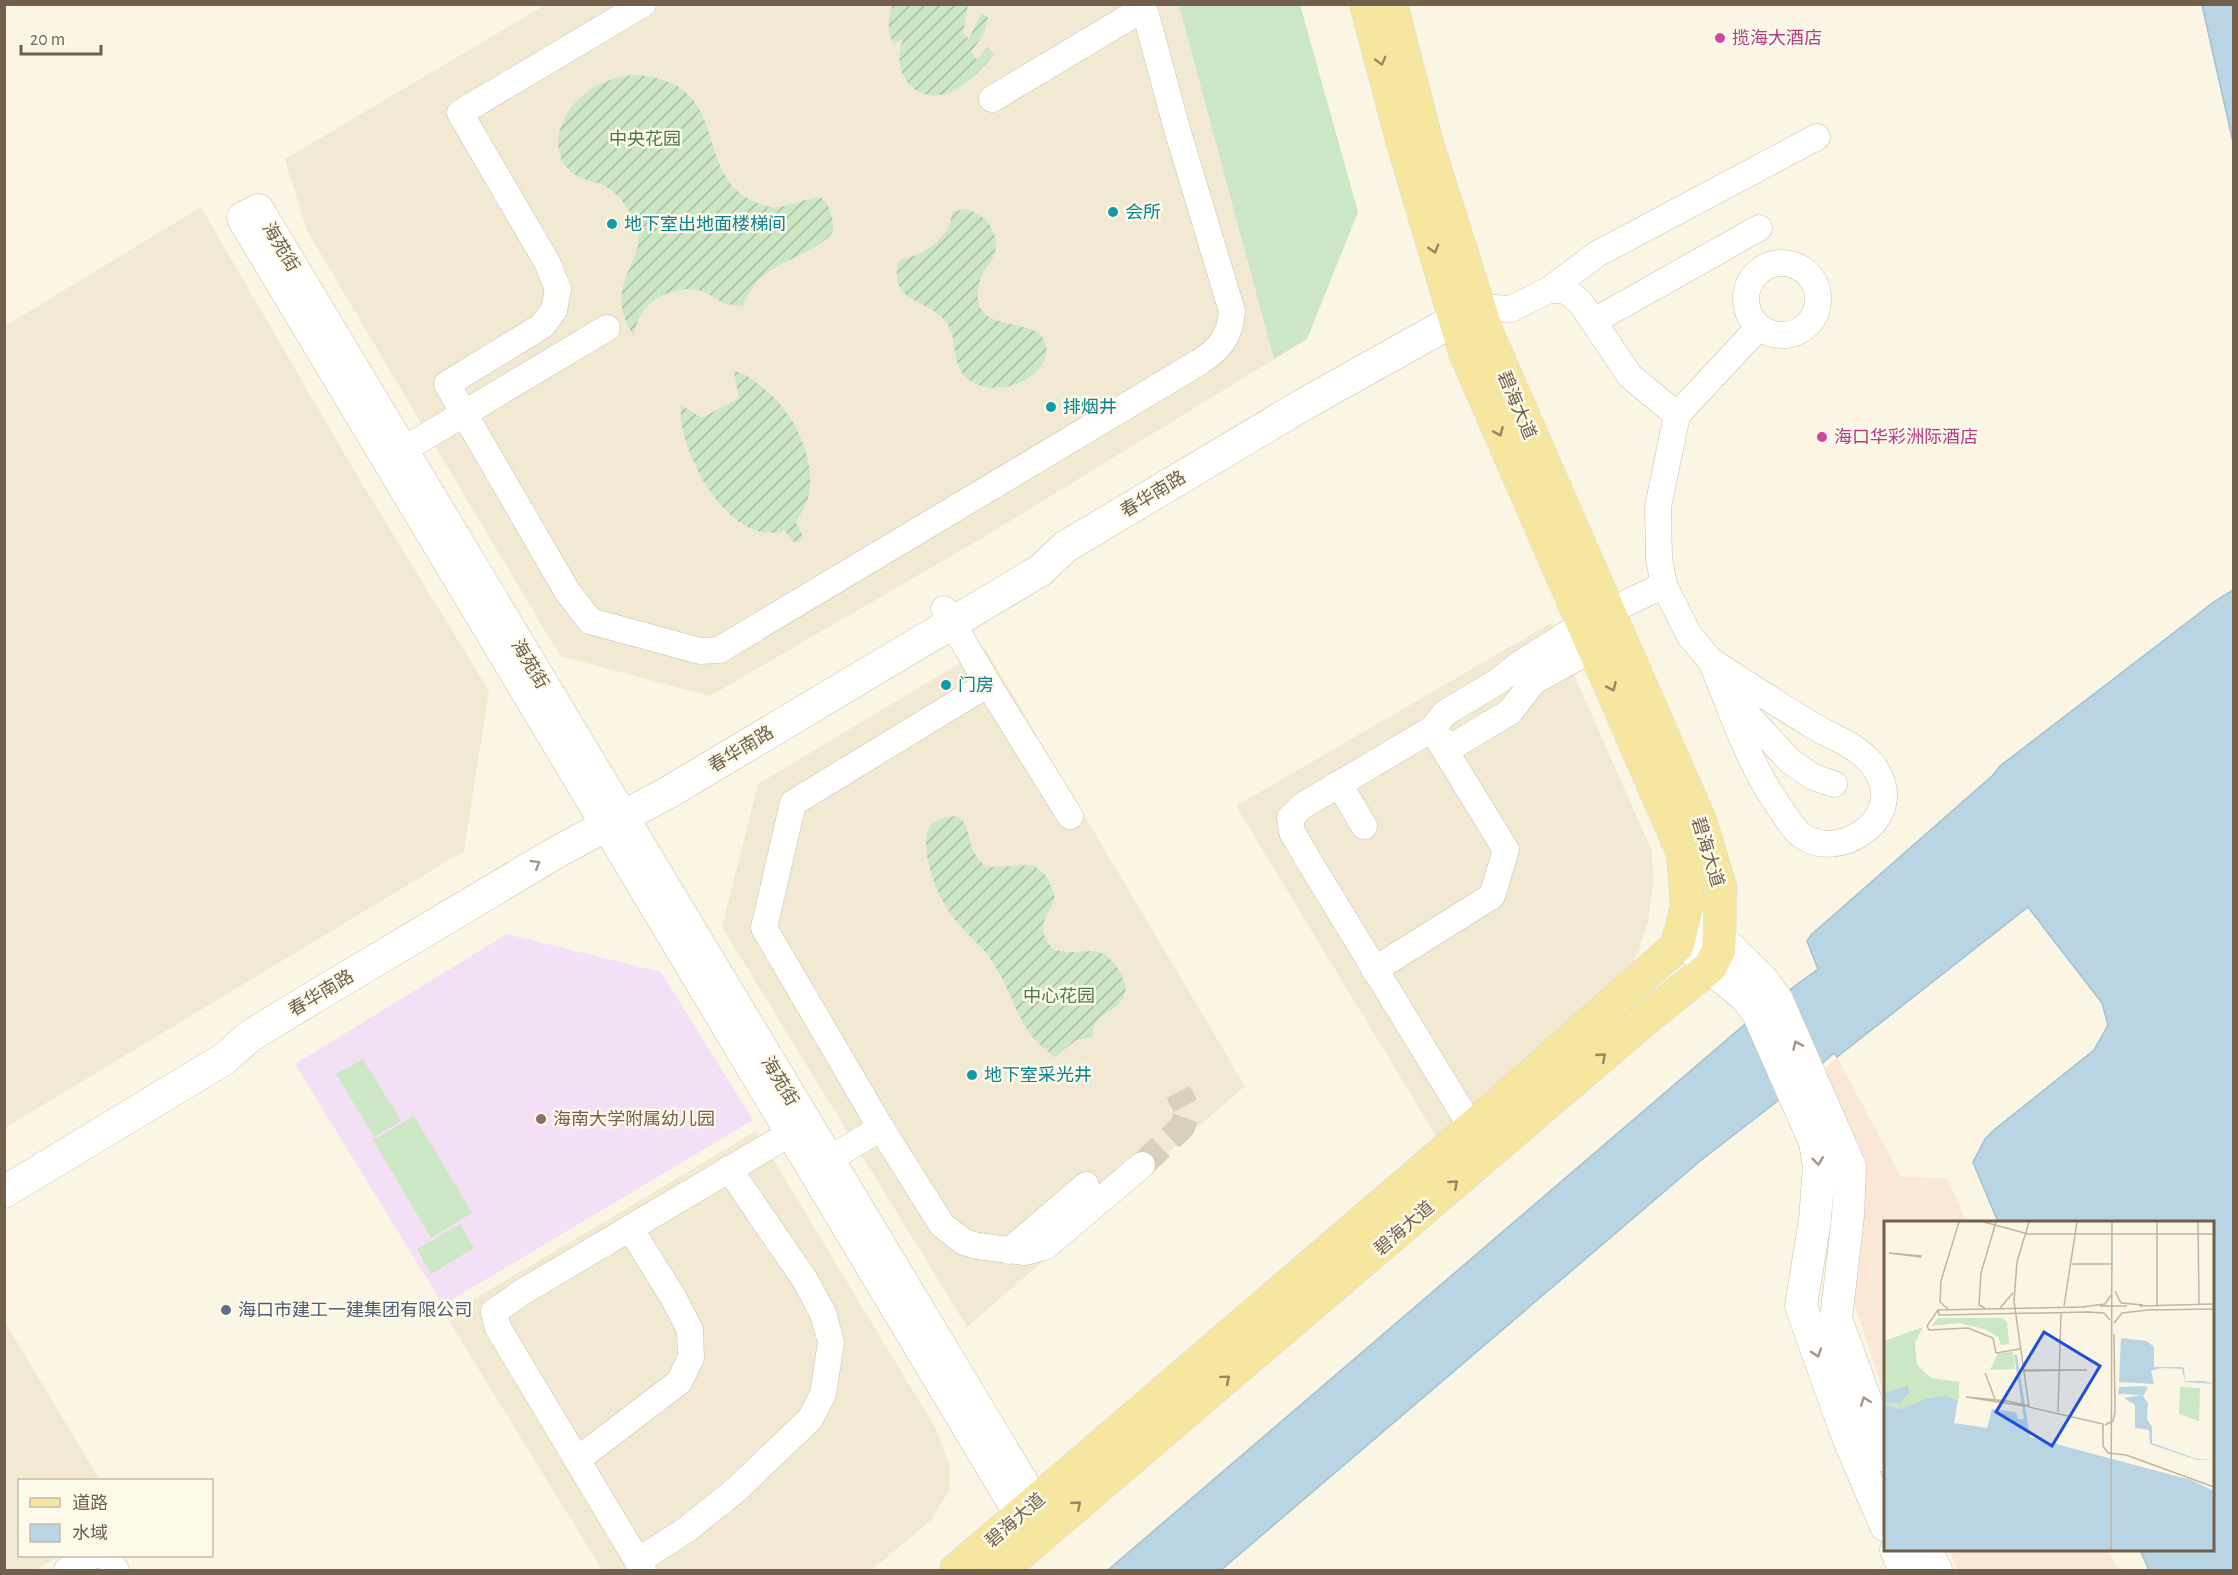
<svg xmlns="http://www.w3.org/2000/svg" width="2238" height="1575" viewBox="0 0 2238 1575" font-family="'Alegreya Sans','Noto Sans SC',sans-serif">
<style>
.residential{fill:#f2e9d2}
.commercial{fill:#fae8d7}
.education{fill:#f3e0f7}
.grass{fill:#cbe7c3}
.garden{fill:url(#garden-furrows)}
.water{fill:#b9d5e3;stroke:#a0c2d4;stroke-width:1.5}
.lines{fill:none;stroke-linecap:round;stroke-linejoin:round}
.minor-tunnel{stroke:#d8d0bd;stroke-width:26;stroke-dasharray:26 13;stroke-linecap:butt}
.minor-casing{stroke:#cbbfaa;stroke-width:27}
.tertiary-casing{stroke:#cbbfaa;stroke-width:33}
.primary-casing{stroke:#ddd9d4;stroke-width:34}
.minor{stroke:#fff;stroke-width:26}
.tertiary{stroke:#fff;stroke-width:32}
.primary{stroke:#f6e69f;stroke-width:33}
.oneway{stroke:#998864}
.oneway2{stroke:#a3978a}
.hotel-dot{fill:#d1479c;stroke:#fefae9;stroke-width:2}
.culture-dot{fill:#0f9aa8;stroke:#fefae9;stroke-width:2}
.education-dot{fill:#8d6e63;stroke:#fefae9;stroke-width:2}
.service-dot{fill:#5c6f8a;stroke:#fefae9;stroke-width:2}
.labels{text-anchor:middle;stroke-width:5;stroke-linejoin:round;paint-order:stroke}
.hotel-label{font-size:18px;fill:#b23c85;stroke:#fefae9;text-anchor:start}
.park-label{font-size:18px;fill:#4c7c46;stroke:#fefae9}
.culture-label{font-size:18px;fill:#0d838f;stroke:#fefae9;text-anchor:start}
.street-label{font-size:18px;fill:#715f4b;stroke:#fefae9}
.education-label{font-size:18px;fill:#785e54;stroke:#fefae9;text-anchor:start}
.service-label{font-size:18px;fill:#4e5e75;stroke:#fefae9;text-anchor:start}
.inset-road{fill:none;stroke:#c0b5a1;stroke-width:1.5}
.view{fill:#1d4ed8;fill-opacity:0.15;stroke:#1d4ed8;stroke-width:3}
.inset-edge{fill:none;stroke:#715f4b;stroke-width:3}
</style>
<defs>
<pattern id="garden-furrows" width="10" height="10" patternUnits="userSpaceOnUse" patternTransform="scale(1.5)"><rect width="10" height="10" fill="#cbe7c3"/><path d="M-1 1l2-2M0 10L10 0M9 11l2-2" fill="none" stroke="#a9bea0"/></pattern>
</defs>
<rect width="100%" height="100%" fill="#fbf6e3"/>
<!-- residential -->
<g class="residential">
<polygon points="545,5 1300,5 1358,212 1307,339 979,540 710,696 560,656 307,231 285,159"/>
<polygon points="201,207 355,472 489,691 464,851 5,1128 5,326"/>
<polygon points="1551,623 1652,851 1653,887 1648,922 1636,957 1626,975 1484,1101 1436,1136 1236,806"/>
<polygon points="985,648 1245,1086 967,1327 722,927 758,784"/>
<polygon points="756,1131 936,1429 950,1466 949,1491 931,1520 872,1570 602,1570 446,1316"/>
<polygon points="5,1322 100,1480 20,1480 20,1556 60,1556 35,1570 5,1570"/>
</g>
<!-- commercial -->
<g class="commercial">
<polygon points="1837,1057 1901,1177 1947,1178 1967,1222 1886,1222 1885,1397 1825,1213 1797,1100"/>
<polygon points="1949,1550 2108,1550 2118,1570 1958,1570"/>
</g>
<!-- education -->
<polygon class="education" points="507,934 661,972 753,1120 443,1305 295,1064"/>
<!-- grass -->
<g class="grass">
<polygon points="1179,5 1300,5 1358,212 1307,339 1274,359"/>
<polygon points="363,1059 401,1121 374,1137 336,1074"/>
<polygon points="414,1116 472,1213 431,1238 373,1140"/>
<polygon points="460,1224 474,1248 431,1274 417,1249"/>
</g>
<!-- garden -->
<g class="garden">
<path d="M893,5H968L963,33L969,39L981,14L988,17L984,33L971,52L977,60L988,47L994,54C986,65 962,89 949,93C913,105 890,71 903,39L894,44C886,31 888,17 893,5Z"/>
<path d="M637,75C739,83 686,181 763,205C785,213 805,196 821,198C830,203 834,222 833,232C807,263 761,257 743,306C720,305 721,300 704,292C684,284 653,295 642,313C637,320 636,328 633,335C600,281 649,263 636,226C631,211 619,194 605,186C596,181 584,181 575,175C550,158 556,127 572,106C588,87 612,76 637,75Z"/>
<path d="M965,209C984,213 1000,231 995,252C992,263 983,270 980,280C963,341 1041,311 1046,346C1047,352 1046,358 1043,363C1028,389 978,399 961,371C951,354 958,335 944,320C923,296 890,304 898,262C903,258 910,258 916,255C934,247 951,233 952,212Z"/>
<path d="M734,371C749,374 758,384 769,393C796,417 817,460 808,498C806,506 800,515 796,523L803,536L799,543L792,541L785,530C731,551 676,450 681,405L702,418L739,398Z"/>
<path d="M957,816C975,828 962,848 987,867L1034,865L1048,878L1055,898C1046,920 1034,927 1053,949C1083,960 1100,935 1121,974C1124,981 1128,988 1124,996C1116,1015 1091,1012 1093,1037L1076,1040L1055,1057C1014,1028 1018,1000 993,963C982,944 963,932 951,914C938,898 918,847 929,828C934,818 948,817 957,816Z"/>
</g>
<!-- water -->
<g class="water">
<polygon points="2202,5 2233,5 2233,142"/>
<polygon points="2233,590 2233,1570 2149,1570 2140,1550 2212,1550 2212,1222 1998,1222 1973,1162 1985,1139 1994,1130 2094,1050 2108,1025 2102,1003 2028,907 1837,1057 1834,1053 1793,1089 1699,1162 1221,1570 1108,1570 1758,1013 1818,969 1807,941 1811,935 1992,776 2000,766 2215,601"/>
</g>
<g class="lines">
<!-- minor-tunnel -->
<polyline class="minor-tunnel" points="1142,1165 1182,1127 1188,1111 1178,1092"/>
<defs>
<g id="minor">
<path d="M643,4L460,113L547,262L558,289L554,310L542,326L447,384L567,591L590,621L700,651L719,650L754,629L1198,363C1220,349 1230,337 1232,311L1177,129L1143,4"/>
<polyline points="992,99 1144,8"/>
<circle cx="1782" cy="299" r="36"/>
<polyline points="1549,290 1597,254 1817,137"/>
<polyline points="1478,307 1511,309 1549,290 1565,290 1580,302 1630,376 1677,415"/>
<polyline points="1594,321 1759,228"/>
<polyline points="1759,327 1677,415 1658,507 1659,559 1664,585 1689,635 1711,661 1752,720 1790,761 1813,777 1834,784"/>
<polyline points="388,459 607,328"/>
<polyline points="944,609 988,684"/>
<path d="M1711,661C1746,683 1780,706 1815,727C1835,738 1862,748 1875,768C1910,820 1834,864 1800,834C1791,827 1785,815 1778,805C1747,761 1732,711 1711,661Z"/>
<path d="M1433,729C1441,739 1445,746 1458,743L1510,712L1533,682L1610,639"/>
<polyline points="1339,784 1364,826"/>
<polyline points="1070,816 988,684 793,803 764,928 881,1128 942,1225 964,1242 978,1246 1025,1252 1045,1247 1142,1165"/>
<polyline points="1374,970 1492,896 1506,850 1432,729"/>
<polyline points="1472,1128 1310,863 1292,832 1290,818 1302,806 1432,729 1445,713 1497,682 1521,663 1583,624 1664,585"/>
<polyline points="814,1168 881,1128"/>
<polyline points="1009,1251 1086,1185"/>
<polyline points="577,1460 679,1382 691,1358 690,1330 673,1297 630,1228"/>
<polyline points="106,1556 116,1570"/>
<polyline points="638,1561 686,1530 737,1489 810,1419 823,1394 831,1342 823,1313 805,1280 729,1169"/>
<polyline points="67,1570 92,1556"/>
<polyline points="643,1570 498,1328 494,1312 524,1291 806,1124"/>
</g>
<g id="tertiary">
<polyline points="1687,906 1763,981 1777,1000 1850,1167 1848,1216 1836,1319 1886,1456"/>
<polyline points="1679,934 1710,967 1747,998 1758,1013 1815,1142 1819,1167 1815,1220 1801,1306 1849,1440 1886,1526"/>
<polyline points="4,1192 224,1059 250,1036 319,994 557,852 669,792 1041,570 1065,547 1306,403 1478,307"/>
<polyline points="1034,1537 243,218 258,210 1047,1524"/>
<polyline points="1896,1550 1905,1570"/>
<polyline points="1926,1550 1936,1570"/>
</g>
<g id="primary">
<polyline points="956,1570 1475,1125 1677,946 1687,906 1683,853 1465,352 1403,143 1366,4"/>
<polyline points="1001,1570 1648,1017 1710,967 1719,949 1720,887 1700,821 1487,333 1427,144 1391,4"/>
</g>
</defs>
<!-- minor casing -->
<use href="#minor" class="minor-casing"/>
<!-- tertiary casing -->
<use href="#tertiary" class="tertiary-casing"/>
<!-- primary casing -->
<use href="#primary" class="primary-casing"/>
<!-- minor -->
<use href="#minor" class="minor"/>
<!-- tertiary -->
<use href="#tertiary" class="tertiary"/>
<!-- primary -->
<use href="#primary" class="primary"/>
</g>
<!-- one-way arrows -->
<defs><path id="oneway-chevron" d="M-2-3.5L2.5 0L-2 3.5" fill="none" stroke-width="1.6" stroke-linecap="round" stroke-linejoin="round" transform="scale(1.5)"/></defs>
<g class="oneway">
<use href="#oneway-chevron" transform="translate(1381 61) rotate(75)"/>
<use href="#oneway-chevron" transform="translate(1434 249) rotate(73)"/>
<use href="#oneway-chevron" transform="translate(1499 432) rotate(66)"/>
<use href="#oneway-chevron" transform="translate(1612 687) rotate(66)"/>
<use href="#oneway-chevron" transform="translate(1602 1057) rotate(-41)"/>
<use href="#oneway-chevron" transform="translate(1454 1184) rotate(-41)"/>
<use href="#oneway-chevron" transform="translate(1226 1379) rotate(-40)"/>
<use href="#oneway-chevron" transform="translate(1077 1505) rotate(-41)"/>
</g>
<g class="oneway2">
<use href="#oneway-chevron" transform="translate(536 864) rotate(-31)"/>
<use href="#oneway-chevron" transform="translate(1797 1045) rotate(-114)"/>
<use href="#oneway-chevron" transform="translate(1818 1161) rotate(83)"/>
<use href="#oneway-chevron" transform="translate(1817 1353) rotate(71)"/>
<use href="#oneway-chevron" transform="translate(1865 1401) rotate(-111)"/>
</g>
<!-- markers -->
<g class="hotel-dot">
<circle cx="1720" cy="38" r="6"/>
<circle cx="1822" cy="437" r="6"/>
</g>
<g class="culture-dot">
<circle cx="1113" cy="212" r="6"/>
<circle cx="612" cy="224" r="6"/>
<circle cx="1051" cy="407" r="6"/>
<circle cx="946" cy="685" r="6"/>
<circle cx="972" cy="1075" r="6"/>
</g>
<circle class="education-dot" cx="541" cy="1119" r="6"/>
<circle class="service-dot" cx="226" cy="1310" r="6"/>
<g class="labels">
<!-- hotel labels -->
<g class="hotel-label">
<text x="1732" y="44">揽海大酒店</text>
<text x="1834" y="443">海口华彩洲际酒店</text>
</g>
<!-- park labels -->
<g class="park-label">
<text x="645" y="145">中央花园</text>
<text x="1059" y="1002">中心花园</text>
</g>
<!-- culture labels -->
<g class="culture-label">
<text x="1125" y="218">会所</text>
<text x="624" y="230">地下室出地面楼梯间</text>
<text x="1063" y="413">排烟井</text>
<text x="958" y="691">门房</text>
<text x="984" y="1081">地下室采光井</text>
</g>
<!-- street labels -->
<g class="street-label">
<text transform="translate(281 247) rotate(59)" y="6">海苑街</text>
<text transform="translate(1517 405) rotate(67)" y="6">碧海大道</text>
<text transform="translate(1153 494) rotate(-31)" y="6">春华南路</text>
<text transform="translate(530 664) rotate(59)" y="6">海苑街</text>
<text transform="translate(741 749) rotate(-31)" y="6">春华南路</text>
<text transform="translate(1708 852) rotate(73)" y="6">碧海大道</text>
<text transform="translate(321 993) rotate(-31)" y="6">春华南路</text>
<text transform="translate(780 1081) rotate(59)" y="6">海苑街</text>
<text transform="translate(1404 1228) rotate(-41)" y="6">碧海大道</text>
<text transform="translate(1015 1520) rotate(-41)" y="6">碧海大道</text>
</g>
<!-- education labels -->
<g class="education-label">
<text x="553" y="1125">海南大学附属幼儿园</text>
</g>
<!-- service labels -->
<g class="service-label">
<text x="238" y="1316">海口市建工一建集团有限公司</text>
</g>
</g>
<!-- overview -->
<g transform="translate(1884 1221)">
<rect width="330" height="330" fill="#fbf6e3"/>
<path d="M296,166L316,167L315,200L295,193Z" fill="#cbe7c3"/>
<path d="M54,97H118L123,101L125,123L117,124L114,116L100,108L75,102L47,105ZM39,106L31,122L33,144L47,157L75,161V178L46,176L17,188L0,183V120ZM129,131L131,148L106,149L114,132Z" fill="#cbe7c3"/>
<path d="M237,117L263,120L270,126V146H297L300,147L301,160H320L330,163L301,161L298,148L277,147L267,150L270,163L235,161ZM130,134H133L146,216L307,259L330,270V329H0V183L17,188L43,177L62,175L74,179L70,202L103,207L108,188L132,191L134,198H140ZM24,165L25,172L16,182L0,181V172ZM261,165L264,167L259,175L264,182L263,198L268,206V222L313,238L330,239H313L266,223L265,209L251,207V184L240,177L258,174L234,173L235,166Z" fill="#b9d5e3"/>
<path class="inset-road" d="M100,1L144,13H330M145,1L133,41L130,80L145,186L219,203V225L224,232L242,234L330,266M314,1L315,83M37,36L5,32L38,35M188,43H229M231,70L237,82L259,84M273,84V1M180,85L193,1M216,85H243M255,85L330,83M198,86L221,83L227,74M201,86L54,89L55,94L205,91M101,87L95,84L97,52L112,1M116,87L129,72M64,88L56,81L57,60L75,1M54,89L43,105L45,109L84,107L109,117L112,132L136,128M263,89L330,88M203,91L220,92L226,99M230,102L238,92L264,89M139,150L203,149H139M101,152L111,178M146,185L123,180L82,176L147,186M174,191L177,92M221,204L229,200L231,191L230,113M227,329L228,1"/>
<path class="view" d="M160,111L216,145L168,225L112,191Z"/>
<rect width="330" height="330" class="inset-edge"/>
</g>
<!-- border -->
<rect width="2238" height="1575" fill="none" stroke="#715f4b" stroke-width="12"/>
<!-- legend -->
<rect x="18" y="1479" width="195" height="78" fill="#fefae9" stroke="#c6bcaa" stroke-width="1.5"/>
<rect x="30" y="1498" width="30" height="9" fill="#f6e69f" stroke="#c6bcaa" stroke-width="1.5"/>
<text x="72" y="1509" font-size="18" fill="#715f4b">道路</text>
<rect x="30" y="1524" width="30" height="18" fill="#b9d5e3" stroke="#c6bcaa" stroke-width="1.5"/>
<text x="72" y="1539" font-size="18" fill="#715f4b">水域</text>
<!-- scale -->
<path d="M21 45v9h80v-9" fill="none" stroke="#715f4b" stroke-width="3"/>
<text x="30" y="45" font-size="18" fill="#715f4b" stroke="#fefae9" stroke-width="4.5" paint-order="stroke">20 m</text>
</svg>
